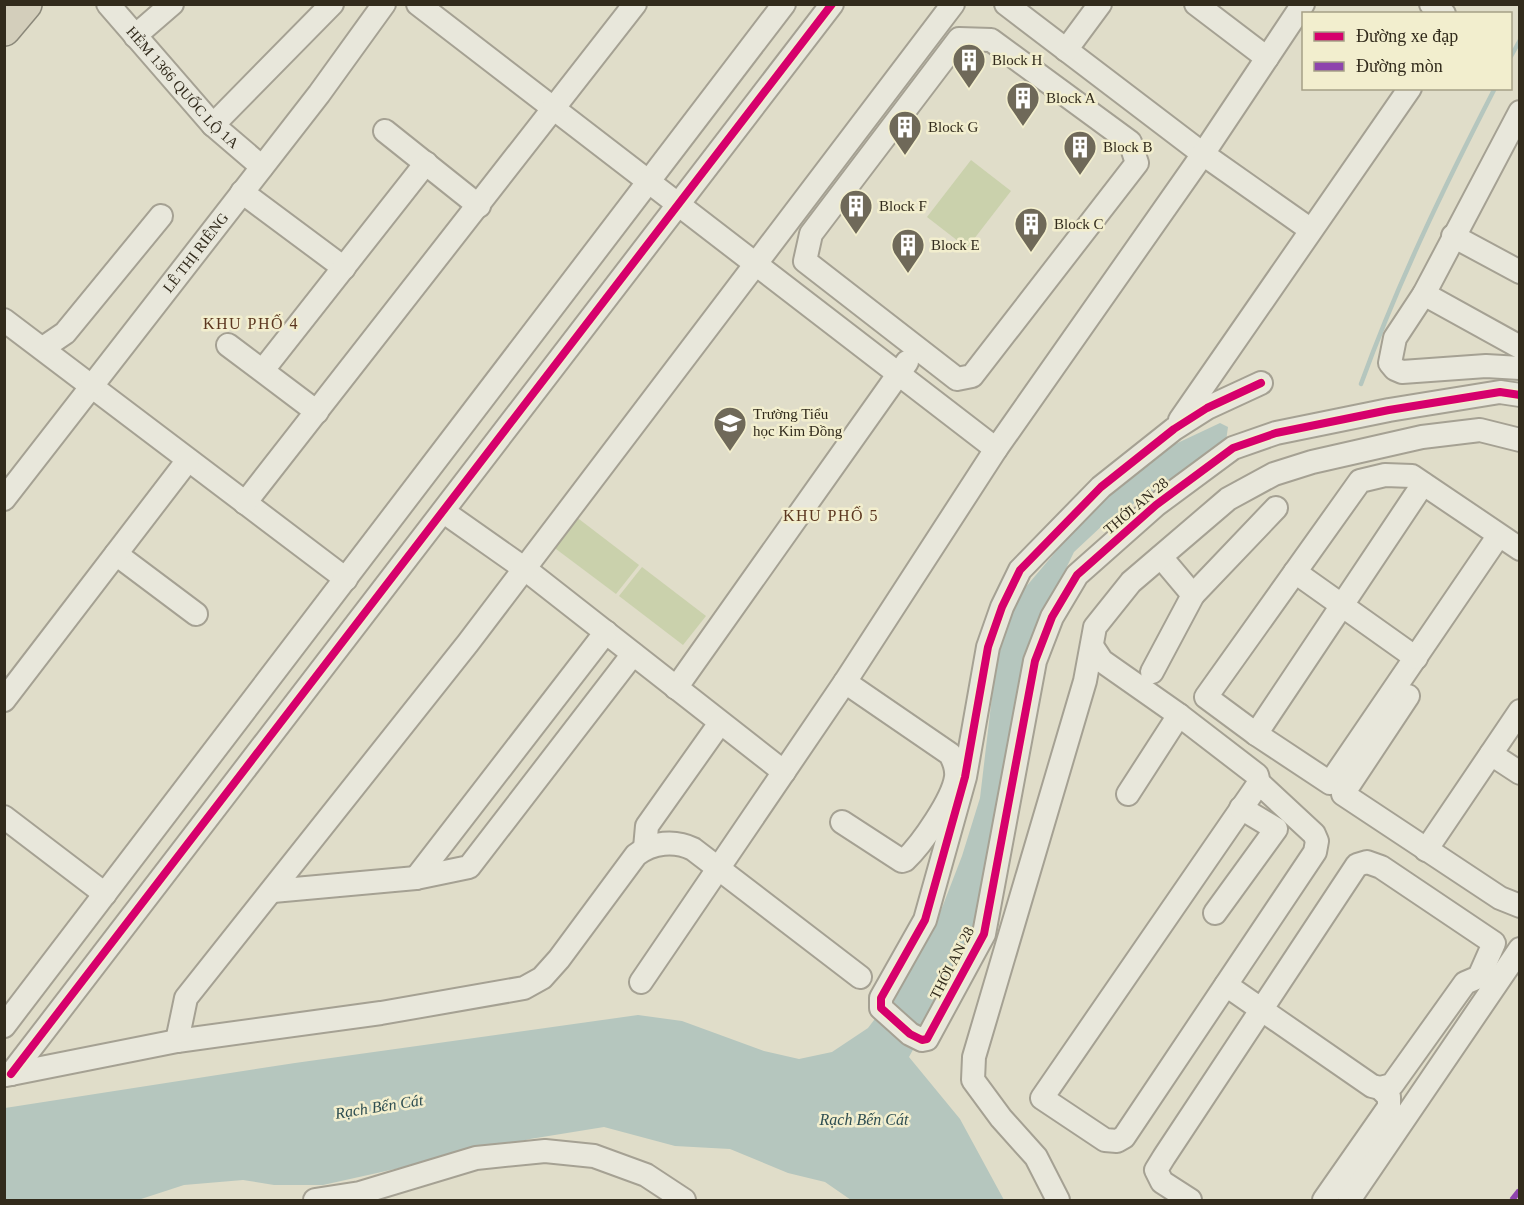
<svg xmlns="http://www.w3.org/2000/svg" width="1524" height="1205" viewBox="0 0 1524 1205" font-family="Georgia,serif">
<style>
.green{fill:#cad1ac}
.water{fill:#b5c6be}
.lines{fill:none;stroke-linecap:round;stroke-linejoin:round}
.stream{stroke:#b5c6be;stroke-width:4.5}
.minor-casing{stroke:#a5a193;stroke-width:26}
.highway-casing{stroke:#8a8779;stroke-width:36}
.minor{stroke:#e8e7db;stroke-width:22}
.highway{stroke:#d3cebb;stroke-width:33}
.quiet{stroke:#8e44ad;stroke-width:6;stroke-dasharray:12 6;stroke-linecap:butt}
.cycleway-casing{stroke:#f2eece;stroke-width:11}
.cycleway{stroke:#d6006c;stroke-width:8}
.labels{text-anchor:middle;stroke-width:5;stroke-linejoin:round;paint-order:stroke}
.poi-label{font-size:15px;fill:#322b1c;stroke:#f2eece;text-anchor:start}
.street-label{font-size:15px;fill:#322b1c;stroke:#f2eece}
.neighbourhood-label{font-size:16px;letter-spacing:1.5px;fill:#5b361f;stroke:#f2eece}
.water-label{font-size:16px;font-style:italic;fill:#2d4d51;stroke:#f2eece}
</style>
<rect width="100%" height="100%" fill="#e0ddc9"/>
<!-- green -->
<g class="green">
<polygon points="971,160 1011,191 967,248 927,217"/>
<polygon points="575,516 639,565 616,594 552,546"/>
<polygon points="642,567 706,616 683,645 619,596"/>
</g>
<!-- water -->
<polygon class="water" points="1220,423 1228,427 1226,441 1205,462 1168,480 1104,524 1074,552 1055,591 1003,769 969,947 909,1057 960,1119 1004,1200 851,1200 825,1182 788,1173 730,1149 675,1146 604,1127 530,1139 323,1185 274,1185 243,1180 184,1185 138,1200 5,1200 5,1108 295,1063 638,1015 682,1021 764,1051 799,1059 832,1052 868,1028 899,987 933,931 962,856 980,798 993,688 1008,608 1103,496 1169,447"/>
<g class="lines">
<!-- stream -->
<g class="stream">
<polyline points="1510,58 1520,40"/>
<path d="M1361,384C1398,282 1445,185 1495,88"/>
</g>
<defs>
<g id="minor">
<path id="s1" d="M108,4L213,125L262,167"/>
<polyline points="418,4 996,449"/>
<polyline points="1006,4 1203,154 1311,230"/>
<polyline points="1196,4 1267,58"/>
<polyline points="1431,4 1444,14"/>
<polyline points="135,36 172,4"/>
<polygon points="959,39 991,40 1130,142 1137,163 972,376 957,379 805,261 811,234"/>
<polyline points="1066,50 1100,4"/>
<polyline points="1520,112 1424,294 1395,338 1390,363 1395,369 1402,372 1486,366 1520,368"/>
<polyline points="213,125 332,4"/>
<polyline points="385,131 479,206"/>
<polyline points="242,192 344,268"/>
<polyline points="1453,236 1520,272"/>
<polyline points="1424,294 1520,347"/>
<polyline points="4,320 346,579"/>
<polyline points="228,345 317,412"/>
<polyline points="43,348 65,333 161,216"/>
<polyline points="263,370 426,163"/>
<polyline points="1261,383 1207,408 1174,429 1101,487 1020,570 1002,607 988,647 965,777 925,920 881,998 881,1008 910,1034 922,1040 927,1039 984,934 1035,661 1052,617 1077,575 1156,505 1233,448 1276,433 1389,410 1500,392 1520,395"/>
<polyline points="1180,420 1410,88"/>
<path id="s2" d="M4,499L319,94L384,4"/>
<polyline points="245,503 635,4"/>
<polyline points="444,512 525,569 784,772"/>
<polyline points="1499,535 1330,783 1256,734 1206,697 1360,481 1385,475 1412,476 1520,549"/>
<polyline points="116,554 196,614"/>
<polyline points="1295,572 1416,658"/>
<polyline points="1193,595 1276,508"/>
<polyline points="1092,646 1102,661 1179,715 1257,775 1259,783 1042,1098 1105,1140 1117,1141 1124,1137 1315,852 1317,841 1314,834 1259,783"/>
<polyline points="1152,672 1193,595 1161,557"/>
<polyline points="676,688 907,362"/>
<polyline points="1408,696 1343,794 1500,898 1520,906"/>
<polyline points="4,700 188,460"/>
<polyline points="1256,734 1423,484"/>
<polyline points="1491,754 1520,773"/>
<polyline points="1128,794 1179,715"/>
<polyline points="4,817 105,894"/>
<path d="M842,822L902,861L905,860C922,844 953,799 956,777C957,768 954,761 950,754L845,682"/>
<polyline points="645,848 647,826 720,723"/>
<polyline points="1426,850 1520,711"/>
<polyline points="416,878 606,632"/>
<polyline points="273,891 416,878 469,867 633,654"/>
<polyline points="1215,913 1276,829 1241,808"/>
<polyline points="641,982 845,682 996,449 1203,154 1303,4"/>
<polyline points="4,1026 784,4"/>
<polyline points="177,1041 186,998 468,643 953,4"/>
<polyline points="11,1074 832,4"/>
<path d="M6,1075L177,1041L381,1013L524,988L542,978L559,959L636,855C652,842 675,840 693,849L860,977"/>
<polyline points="315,1200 360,1193 476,1158 545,1151 594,1156 646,1175 684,1200"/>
<polyline points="1058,1200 1036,1157 1001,1118 973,1080 974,1057 1085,681 1095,627 1131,582 1228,499 1274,474 1312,462 1422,437 1480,430 1520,440"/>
<polyline points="1190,1200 1162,1182 1156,1170 1164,1157 1357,865 1367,862 1381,867 1494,943 1479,977 1465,983 1392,1085 1380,1088 1372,1086 1226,985"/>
<polyline points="1324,1200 1389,1107 1389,1097 1380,1088"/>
<polyline points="1349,1200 1520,949"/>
</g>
<polyline id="highway" points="4,29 25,4"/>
</defs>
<!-- minor casing -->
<use href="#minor" class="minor-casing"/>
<!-- highway casing -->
<use href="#highway" class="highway-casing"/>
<!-- minor -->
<use href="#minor" class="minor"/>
<!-- highway -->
<use href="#highway" class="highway"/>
<!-- quiet -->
<polyline class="quiet" points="1512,1200 1520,1190"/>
<defs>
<g id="cycleway">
<polyline points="1261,383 1207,408 1174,429 1101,487 1020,570 1002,607 988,647 965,777 925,920 881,998 881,1008 910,1034 922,1040 927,1039 984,934 1035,661 1052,617 1077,575 1156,505 1233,448 1276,433 1389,410 1500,392 1520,395"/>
<polyline points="11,1074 832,4"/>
</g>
</defs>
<!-- cycleway casing -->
<use href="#cycleway" class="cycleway-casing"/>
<!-- cycleway -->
<use href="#cycleway" class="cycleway"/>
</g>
<!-- icons -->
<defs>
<symbol id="building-pin" viewBox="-11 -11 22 30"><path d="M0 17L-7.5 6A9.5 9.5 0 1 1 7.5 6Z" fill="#6f6959" stroke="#f2eece"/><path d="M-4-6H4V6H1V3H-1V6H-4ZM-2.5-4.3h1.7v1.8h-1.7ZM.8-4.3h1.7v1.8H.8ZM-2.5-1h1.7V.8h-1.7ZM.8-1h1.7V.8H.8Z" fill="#fff"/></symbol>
<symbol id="school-pin" viewBox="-11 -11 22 30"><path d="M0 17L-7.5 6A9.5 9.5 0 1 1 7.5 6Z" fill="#6f6959" stroke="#f2eece"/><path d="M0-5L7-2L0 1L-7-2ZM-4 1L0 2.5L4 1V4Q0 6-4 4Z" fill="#fff"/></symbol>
</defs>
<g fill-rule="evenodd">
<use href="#building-pin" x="950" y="41" width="38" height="52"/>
<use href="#building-pin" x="1004" y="79" width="38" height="52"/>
<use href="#building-pin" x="886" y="108" width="38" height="52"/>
<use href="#building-pin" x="1061" y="128" width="38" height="52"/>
<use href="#building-pin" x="837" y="187" width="38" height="52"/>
<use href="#building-pin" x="1012" y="205" width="38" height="52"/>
<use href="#building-pin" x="889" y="226" width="38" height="52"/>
<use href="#school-pin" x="711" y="404" width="38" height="52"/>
</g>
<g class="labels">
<!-- poi labels -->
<g class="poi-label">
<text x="992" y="65">Block H</text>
<text x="1046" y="103">Block A</text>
<text x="928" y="132">Block G</text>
<text x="1103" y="152">Block B</text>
<text x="879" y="211">Block F</text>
<text x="1054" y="229">Block C</text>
<text x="931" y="250">Block E</text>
<text x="753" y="419">Trường Tiểu<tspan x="753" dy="17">học Kim Đồng</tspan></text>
</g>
<!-- street labels -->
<g class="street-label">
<text dy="5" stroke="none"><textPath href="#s1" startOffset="112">HẺM 1366 QUỐC LỘ 1A</textPath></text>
<text dy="5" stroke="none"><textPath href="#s2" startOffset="312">LÊ THỊ RIÊNG</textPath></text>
<text transform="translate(1136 506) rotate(-40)" y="5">THỚI AN 28</text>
<text transform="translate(952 963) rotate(-63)" y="5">THỚI AN 28</text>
</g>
<!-- neighbourhood labels -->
<g class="neighbourhood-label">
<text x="251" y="329">KHU PHỐ 4</text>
<text x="831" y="521">KHU PHỐ 5</text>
</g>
<!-- water labels -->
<g class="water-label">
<text transform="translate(379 1106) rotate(-9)" y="6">Rạch Bến Cát</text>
<text x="864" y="1125">Rạch Bến Cát</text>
</g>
</g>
<!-- border -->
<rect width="1524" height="1205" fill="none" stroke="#322b1c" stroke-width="12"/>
<!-- legend -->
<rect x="1302" y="12" width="210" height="78" fill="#f2eece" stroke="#a5a087" stroke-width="1.5"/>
<rect x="1314" y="32" width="30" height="9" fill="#d6006c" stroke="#a5a087" stroke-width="1.5"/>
<text x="1356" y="42" font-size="18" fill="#322b1c">Đường xe đạp</text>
<rect x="1314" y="62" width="30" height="9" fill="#8e44ad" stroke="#a5a087" stroke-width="1.5"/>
<text x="1356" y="72" font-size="18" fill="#322b1c">Đường mòn</text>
</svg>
